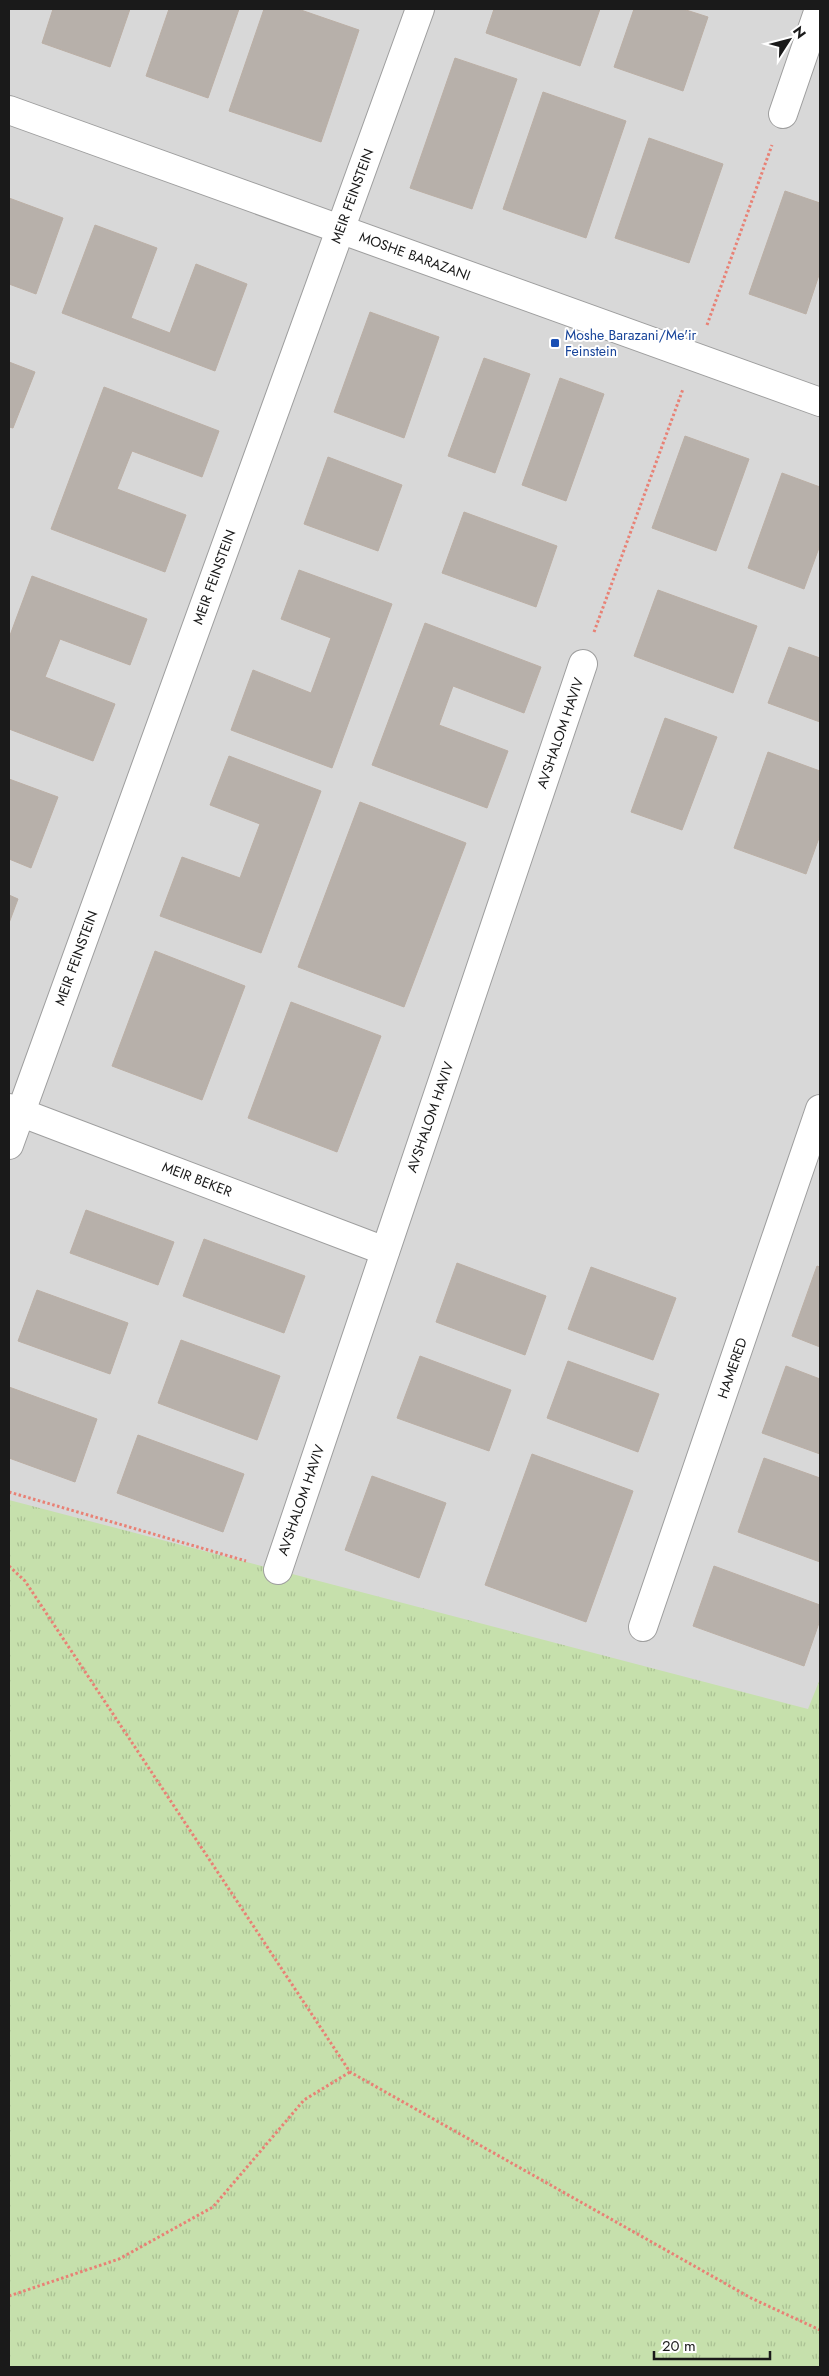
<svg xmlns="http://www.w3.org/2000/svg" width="829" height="2376" viewBox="0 0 829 2376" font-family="Jost,sans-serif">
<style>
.residential{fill:#d8d8d8}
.grass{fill:url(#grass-tufts)}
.building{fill:#b7b0aa;stroke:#bbafa5}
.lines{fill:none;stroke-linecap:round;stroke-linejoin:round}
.minor-casing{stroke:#9e9e9e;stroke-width:30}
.tertiary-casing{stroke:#9e9e9e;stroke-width:30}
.path{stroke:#e88175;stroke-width:3;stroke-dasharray:2.5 2.5;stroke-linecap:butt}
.minor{stroke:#fff;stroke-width:28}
.tertiary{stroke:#fff;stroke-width:28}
.transit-dot{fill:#1a4fb4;stroke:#fff;stroke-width:2}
.labels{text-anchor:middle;stroke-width:4;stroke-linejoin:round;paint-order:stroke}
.street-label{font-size:14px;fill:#1a1a1a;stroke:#fff}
.transit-label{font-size:14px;fill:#164399;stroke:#fff;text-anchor:start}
</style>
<defs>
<pattern id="grass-tufts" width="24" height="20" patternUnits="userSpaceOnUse" patternTransform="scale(1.25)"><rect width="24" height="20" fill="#c6e0ac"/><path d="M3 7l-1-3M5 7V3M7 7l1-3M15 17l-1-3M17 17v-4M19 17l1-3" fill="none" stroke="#aac093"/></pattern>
</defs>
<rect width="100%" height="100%" fill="#ebe8e1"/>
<!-- residential -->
<polygon class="residential" points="9,9 820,9 820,1738 9,1528"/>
<!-- grass -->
<polygon class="grass" points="9,1500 808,1709 820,1679 820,2367 9,2367"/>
<!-- building -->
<g class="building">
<polygon points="53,9 130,9 110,67 42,43"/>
<polygon points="169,9 239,9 208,98 146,76"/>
<polygon points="264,9 298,9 359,30 321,142 229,111"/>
<polygon points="494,9 600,9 580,66 486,33"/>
<polygon points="634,9 683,9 708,17 683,91 614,67"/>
<polygon points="455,58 517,79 472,209 410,188"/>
<polygon points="543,92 626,121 586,238 503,209"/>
<polygon points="649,138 723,164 689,263 615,238"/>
<polygon points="785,191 820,203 820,272 806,314 749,294"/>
<polygon points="9,198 63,218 36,294 9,284"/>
<polygon points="95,225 157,248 131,318 170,333 196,264 247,284 215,371 62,313"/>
<polygon points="370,312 439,337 404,438 334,412"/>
<polygon points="484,358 530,374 495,473 448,456"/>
<polygon points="9,362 35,372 13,428 9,427"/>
<polygon points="560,378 604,394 566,501 522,485"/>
<polygon points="104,387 219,431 202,477 132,451 117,489 186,515 165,572 51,529"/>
<polygon points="685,436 749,459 716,551 652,528"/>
<polygon points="328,457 402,485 378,551 304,524"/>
<polygon points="782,473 820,487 820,545 804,589 748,568"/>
<polygon points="464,512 557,546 536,607 442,573"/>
<polygon points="299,570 392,604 332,768 231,730 253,670 311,693 331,638 281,619"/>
<polygon points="32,576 147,619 130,665 60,639 45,677 115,704 93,761 9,729 9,638"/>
<polygon points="658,590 757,626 733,693 634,656"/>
<polygon points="425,623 541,667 524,713 453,686 439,725 508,751 487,808 372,765"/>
<polygon points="789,647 820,658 820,722 768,703"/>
<polygon points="665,718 717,737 682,830 631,812"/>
<polygon points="768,752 820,771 820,835 806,874 734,848"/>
<polygon points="229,756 321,791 261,953 160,916 182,857 240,878 260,824 210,805"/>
<polygon points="9,779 58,797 31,868 9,859"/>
<polygon points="360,802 466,843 404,1007 298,967"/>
<polygon points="9,895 18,899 9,923"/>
<polygon points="155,951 245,986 202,1100 112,1066"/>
<polygon points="291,1002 381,1036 337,1152 248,1118"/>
<polygon points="86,1210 174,1242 158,1285 70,1253"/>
<polygon points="204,1239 305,1276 284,1333 183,1296"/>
<polygon points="457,1263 546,1296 525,1355 436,1322"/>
<polygon points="817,1266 820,1267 820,1347 792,1336"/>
<polygon points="591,1267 676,1298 653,1360 568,1329"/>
<polygon points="37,1290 128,1323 110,1374 18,1341"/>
<polygon points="181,1340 280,1376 257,1440 158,1403"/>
<polygon points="420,1356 511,1390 489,1451 397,1418"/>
<polygon points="568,1361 659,1394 638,1452 547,1418"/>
<polygon points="786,1366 820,1379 820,1454 762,1433"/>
<polygon points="9,1387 97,1419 75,1482 9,1458"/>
<polygon points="138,1435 244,1474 223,1532 117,1493"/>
<polygon points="532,1454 633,1491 586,1622 485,1585"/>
<polygon points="764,1458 820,1478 820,1562 738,1532"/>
<polygon points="372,1476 446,1503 419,1578 345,1550"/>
<polygon points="714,1566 820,1605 820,1620 804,1666 693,1626"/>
</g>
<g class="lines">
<defs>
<g id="minor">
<polyline points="783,114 819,9"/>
<polyline points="9,1108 385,1251"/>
<polyline points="9,1145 420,9"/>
<polyline points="278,1570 583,664"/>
<polyline points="643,1627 820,1109"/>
</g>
<polyline id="tertiary" points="9,110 820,402"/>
</defs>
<!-- minor casing -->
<use href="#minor" class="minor-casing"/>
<!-- tertiary casing -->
<use href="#tertiary" class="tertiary-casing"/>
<!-- path -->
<g class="path">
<polyline points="707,325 772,145"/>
<polyline points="594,632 683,389"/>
<polyline points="9,1492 246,1561"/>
<polyline points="9,1566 25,1581 350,2072 751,2298 820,2330"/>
<polyline points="9,2296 119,2259 213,2207 304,2100 350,2072"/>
</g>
<!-- minor -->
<use href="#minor" class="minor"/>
<!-- tertiary -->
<use href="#tertiary" class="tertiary"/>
</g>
<!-- markers -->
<rect class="transit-dot" x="550" y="338" width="10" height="10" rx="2.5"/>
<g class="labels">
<!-- street labels -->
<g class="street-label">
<text transform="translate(352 196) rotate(-70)" y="5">MEIR FEINSTEIN</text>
<text transform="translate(415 256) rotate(20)" y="5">MOSHE BARAZANI</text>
<text transform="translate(214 577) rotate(-70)" y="5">MEIR FEINSTEIN</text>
<text transform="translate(560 733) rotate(-71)" y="5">AVSHALOM HAVIV</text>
<text transform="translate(76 958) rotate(-70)" y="5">MEIR FEINSTEIN</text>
<text transform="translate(430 1117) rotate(-71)" y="5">AVSHALOM HAVIV</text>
<text transform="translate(197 1179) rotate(21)" y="5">MEIR BEKER</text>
<text transform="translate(732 1368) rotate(-71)" y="5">HAMERED</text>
<text transform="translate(301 1500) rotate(-71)" y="5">AVSHALOM HAVIV</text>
</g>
<!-- transit labels -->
<g class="transit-label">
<text x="565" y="340">Moshe Barazani/Me'ir<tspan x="565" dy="16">Feinstein</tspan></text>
</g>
</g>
<!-- border -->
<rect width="829" height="2376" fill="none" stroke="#1a1a1a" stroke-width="20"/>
<!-- north arrow -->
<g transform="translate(789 40) rotate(54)" stroke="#ffffff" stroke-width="4" paint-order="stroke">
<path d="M0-4L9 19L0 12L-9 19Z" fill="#1a1a1a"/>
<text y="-8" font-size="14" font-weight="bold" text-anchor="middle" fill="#1a1a1a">N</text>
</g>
<!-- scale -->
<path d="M654 2351v8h116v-8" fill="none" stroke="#1a1a1a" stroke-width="2.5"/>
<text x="662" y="2351" font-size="15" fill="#1a1a1a" stroke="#ffffff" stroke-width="4" paint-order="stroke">20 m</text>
</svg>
